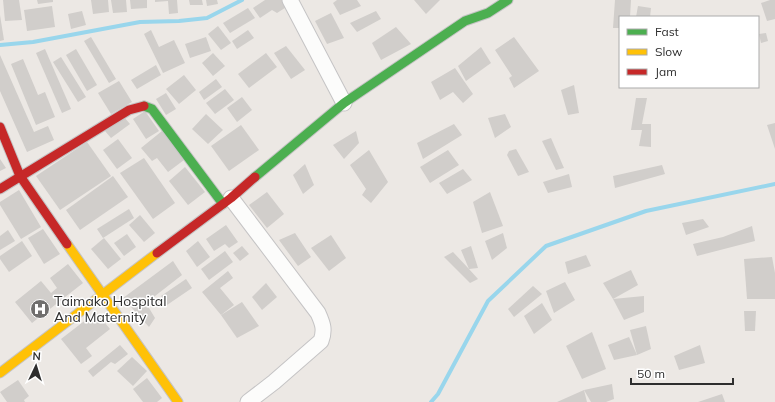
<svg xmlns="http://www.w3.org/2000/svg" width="775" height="402" viewBox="0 0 775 402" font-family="Mulish,sans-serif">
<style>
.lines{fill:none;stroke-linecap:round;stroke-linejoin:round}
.stream{stroke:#99d6ec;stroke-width:4}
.building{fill:#d1cecb}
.street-casing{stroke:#c5c4c5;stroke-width:17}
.fast-casing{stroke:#c5c4c5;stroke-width:11}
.slow-casing{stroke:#c5c4c5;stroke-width:11}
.jam-casing{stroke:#c5c4c5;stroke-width:11}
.street{stroke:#fcfcfb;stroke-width:15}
.fast{stroke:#4caf50;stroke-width:9}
.slow{stroke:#ffc107;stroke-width:9}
.jam{stroke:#c62828;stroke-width:9}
.labels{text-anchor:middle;stroke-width:3;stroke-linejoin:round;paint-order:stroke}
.poi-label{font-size:14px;fill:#2e2e2e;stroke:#fff;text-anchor:start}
</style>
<rect width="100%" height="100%" fill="#ece8e4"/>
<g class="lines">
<!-- stream -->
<g class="stream">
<polyline points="0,45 33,42 140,22 179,21 207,18 242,0"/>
<polyline points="431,402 438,394 488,301 546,246 646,211 775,184"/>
</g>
</g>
<!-- building -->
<g class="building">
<polygon points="3,0 19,0 22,20 5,21"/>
<polygon points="37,0 53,0 53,2 38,4"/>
<polygon points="91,0 108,0 109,12 93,14"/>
<polygon points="111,0 126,0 127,12 113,13"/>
<polygon points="130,0 147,0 147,8 131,9"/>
<polygon points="155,0 177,0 178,13 169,14 168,1 155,2"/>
<polygon points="189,0 202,0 203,5 190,5"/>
<polygon points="206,0 217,0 218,4 207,6"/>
<polygon points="265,0 284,0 288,6 277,13 272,10 260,18 253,8"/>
<polygon points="337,0 357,0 361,6 340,15 333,3"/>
<polygon points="414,0 440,0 426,14"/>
<polygon points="615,0 631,0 630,17 620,17 620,28 613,28"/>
<polygon points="770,0 775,0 775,19 767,21 761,3"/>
<polygon points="52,6 55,27 27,31 24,10"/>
<polygon points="638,6 651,8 650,17 636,17"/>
<polygon points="248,8 255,18 230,33 223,23"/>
<polygon points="82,11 86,25 71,29 68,14"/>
<polygon points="376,11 381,19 357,32 350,23"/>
<polygon points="331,13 344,38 327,44 315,21"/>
<polygon points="0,15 4,40 0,41"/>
<polygon points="218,26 231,43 221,50 208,34"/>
<polygon points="396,27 411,44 381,60 372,43"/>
<polygon points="151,30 159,47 174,40 185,63 163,73 144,34"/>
<polygon points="248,30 254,38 237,49 232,41"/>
<polygon points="766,33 768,41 761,43 759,34"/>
<polygon points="91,37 116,79 109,83 84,41"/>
<polygon points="206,37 211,51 190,58 185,44"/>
<polygon points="514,37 539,71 514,88 509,78 512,76 495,50"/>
<polygon points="286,46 305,70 291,79 274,53"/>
<polygon points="481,47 491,63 466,81 458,66"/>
<polygon points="45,49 71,109 62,113 36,53"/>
<polygon points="76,49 97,85 87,91 66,55"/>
<polygon points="213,53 225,66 213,76 202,63"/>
<polygon points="266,53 277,67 249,88 238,74"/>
<polygon points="0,55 34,132 48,126 54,140 27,152 0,91"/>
<polygon points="61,57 86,97 78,102 53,62"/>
<polygon points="23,59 38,95 45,92 55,117 36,125 11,64"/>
<polygon points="156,65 161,75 137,89 131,80"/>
<polygon points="455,68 473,94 463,103 453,92 440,100 431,82"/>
<polygon points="184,75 196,90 179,104 166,89"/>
<polygon points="216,79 222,87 204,100 199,92"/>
<polygon points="119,81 132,102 111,114 98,93"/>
<polygon points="574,85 579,113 568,115 561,90"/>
<polygon points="225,89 234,100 215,114 206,103"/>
<polygon points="166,93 176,109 166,115 156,99"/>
<polygon points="242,97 252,110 237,122 227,108"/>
<polygon points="636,98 647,98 642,124 651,124 651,147 639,146 642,130 631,130"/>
<polygon points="145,111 159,131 146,139 133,119"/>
<polygon points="206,114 223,130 208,144 192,129"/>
<polygon points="505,114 511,127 495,138 488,118"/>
<polygon points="124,117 130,124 111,138 105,131"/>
<polygon points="775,123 775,149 767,125"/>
<polygon points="454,124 462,135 423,159 417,143"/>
<polygon points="241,125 259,150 229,171 211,146"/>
<polygon points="162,131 184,160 168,172 157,158 152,161 141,148"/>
<polygon points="356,131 359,143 344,159 333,145"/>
<polygon points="551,138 564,168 556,170 542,141"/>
<polygon points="118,139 132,158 117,169 103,150"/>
<polygon points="87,142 111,176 60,210 36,176"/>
<polygon points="516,149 529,172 518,176 507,155 509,151"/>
<polygon points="369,150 388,182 371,203 362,195 366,189 350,165"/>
<polygon points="448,150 459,165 430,183 420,167"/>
<polygon points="144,158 175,203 153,219 120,173"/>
<polygon points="0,159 6,168 0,171"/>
<polygon points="305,164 314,185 303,194 293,175"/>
<polygon points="662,165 665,174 615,188 613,176"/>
<polygon points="185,167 205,192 188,205 169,181"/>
<polygon points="463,169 472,180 447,194 439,183"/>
<polygon points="569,174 572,187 548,193 543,182"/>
<polygon points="113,176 128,197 80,230 66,210"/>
<polygon points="19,190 41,227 21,239 0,205 0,202"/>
<polygon points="267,192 284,214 267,228 249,205"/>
<polygon points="490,192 503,226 482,233 473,202"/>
<polygon points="129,209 134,218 103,238 97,229"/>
<polygon points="140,215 155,233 144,242 129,225"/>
<polygon points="703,219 709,227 686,235 682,223"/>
<polygon points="226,225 238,242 229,248 225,244 214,251 206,239"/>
<polygon points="752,226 755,241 697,256 693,244 723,237"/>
<polygon points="43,229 60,254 44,264 28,238"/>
<polygon points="8,230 15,241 0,250 0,236"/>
<polygon points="295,233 311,257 298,266 279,240"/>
<polygon points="503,233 507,248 492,260 485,241"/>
<polygon points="127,234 136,247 124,256 114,243"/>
<polygon points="331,235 346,258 329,271 311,248"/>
<polygon points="104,238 121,259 108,269 91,249"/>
<polygon points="22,241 32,256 9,272 0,259 0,256"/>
<polygon points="198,241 210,257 197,267 186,251"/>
<polygon points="242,246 249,254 240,261 233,253"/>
<polygon points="471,246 478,268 469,269 478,279 470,283 444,257 453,252 469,269 461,250"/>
<polygon points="225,251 233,262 209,280 201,269"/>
<polygon points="586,255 591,266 568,274 565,262"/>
<polygon points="772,257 775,273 775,299 747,299 744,259"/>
<polygon points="173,261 182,275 146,303 155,318 149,327 123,298"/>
<polygon points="68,264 83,283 32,323 15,302 41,281 51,293 57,288 50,278"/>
<polygon points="631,270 638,285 613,299 603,283"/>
<polygon points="228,271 233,278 220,288 234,305 221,315 202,292"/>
<polygon points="186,279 192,288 167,305 161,296"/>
<polygon points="565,282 575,300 554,313 546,291"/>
<polygon points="266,283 277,297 262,310 252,297"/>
<polygon points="533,286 542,294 514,317 508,309"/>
<polygon points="644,296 644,312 624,320 613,299"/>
<polygon points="242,302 259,326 237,338 221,315"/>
<polygon points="542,303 552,320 534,334 524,316"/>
<polygon points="744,311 756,311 755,331 745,331"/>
<polygon points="96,312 110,329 86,348 92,356 81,364 61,339"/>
<polygon points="646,326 651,349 637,355 630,330"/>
<polygon points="592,332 606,369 582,379 566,346"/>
<polygon points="629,337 637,355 614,360 608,345"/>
<polygon points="120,345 128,354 115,364 111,362 93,377 88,371"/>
<polygon points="700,345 705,363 679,370 674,356"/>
<polygon points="132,357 147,371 133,386 117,371"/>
<polygon points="147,378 162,398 157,402 143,402 133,389"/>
<polygon points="18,380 29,396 24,400 25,402 7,402 0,392"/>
<polygon points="612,384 614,399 606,402 591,402 584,390"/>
<polygon points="584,390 587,402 557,402"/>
<polygon points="722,394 725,402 698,402"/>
</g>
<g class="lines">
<defs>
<g id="street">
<polyline points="290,0 344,103"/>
<path d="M231,198L318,313C323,324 325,330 321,341L274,382L248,402"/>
</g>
<g id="fast">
<polyline points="144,106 152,109 223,204"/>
<polyline points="255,177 344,103 465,21 488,13 508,0"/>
</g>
<g id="slow">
<polyline points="67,244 178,402"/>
<polyline points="0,373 157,253"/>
</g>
<g id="jam">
<polyline points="0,127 20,176 67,244"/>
<polyline points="0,189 129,110 144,106"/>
<polyline points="157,253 231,198 255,177"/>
</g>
</defs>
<!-- street casing -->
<use href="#street" class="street-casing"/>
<!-- fast casing -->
<use href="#fast" class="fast-casing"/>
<!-- slow casing -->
<use href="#slow" class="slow-casing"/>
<!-- jam casing -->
<use href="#jam" class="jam-casing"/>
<!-- street -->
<use href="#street" class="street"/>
<!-- fast -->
<use href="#fast" class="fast"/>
<!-- slow -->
<use href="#slow" class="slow"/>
<!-- jam -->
<use href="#jam" class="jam"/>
</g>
<!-- icons -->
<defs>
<symbol id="hospital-disc" viewBox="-11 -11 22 22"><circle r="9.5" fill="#706f6e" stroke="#fff"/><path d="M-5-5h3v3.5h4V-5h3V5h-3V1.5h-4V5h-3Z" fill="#fff"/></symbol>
</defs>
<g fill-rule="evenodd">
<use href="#hospital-disc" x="29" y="298" width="22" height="22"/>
</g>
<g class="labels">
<!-- poi labels -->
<g class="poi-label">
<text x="54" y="306">Taimako Hospital<tspan x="54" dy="16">And Maternity</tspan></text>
</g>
</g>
<!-- legend -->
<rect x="619" y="16" width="140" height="72" fill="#ffffff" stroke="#ababab"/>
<rect x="627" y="29" width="20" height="6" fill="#4caf50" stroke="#ababab"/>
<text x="655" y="36" font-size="12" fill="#2e2e2e">Fast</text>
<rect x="627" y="49" width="20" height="6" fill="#ffc107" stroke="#ababab"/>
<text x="655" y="56" font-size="12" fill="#2e2e2e">Slow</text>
<rect x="627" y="69" width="20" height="6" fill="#c62828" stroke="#ababab"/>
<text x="655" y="76" font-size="12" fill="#2e2e2e">Jam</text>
<!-- north arrow -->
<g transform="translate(36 366) rotate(4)" stroke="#ffffff" stroke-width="3" paint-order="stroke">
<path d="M0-3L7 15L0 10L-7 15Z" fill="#2e2e2e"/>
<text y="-6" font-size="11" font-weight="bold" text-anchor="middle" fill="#2e2e2e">N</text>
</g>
<!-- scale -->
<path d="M631 378v6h102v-6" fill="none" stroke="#2e2e2e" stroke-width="2"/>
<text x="637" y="378" font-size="12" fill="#2e2e2e" stroke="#ffffff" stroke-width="3" paint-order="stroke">50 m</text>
</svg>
